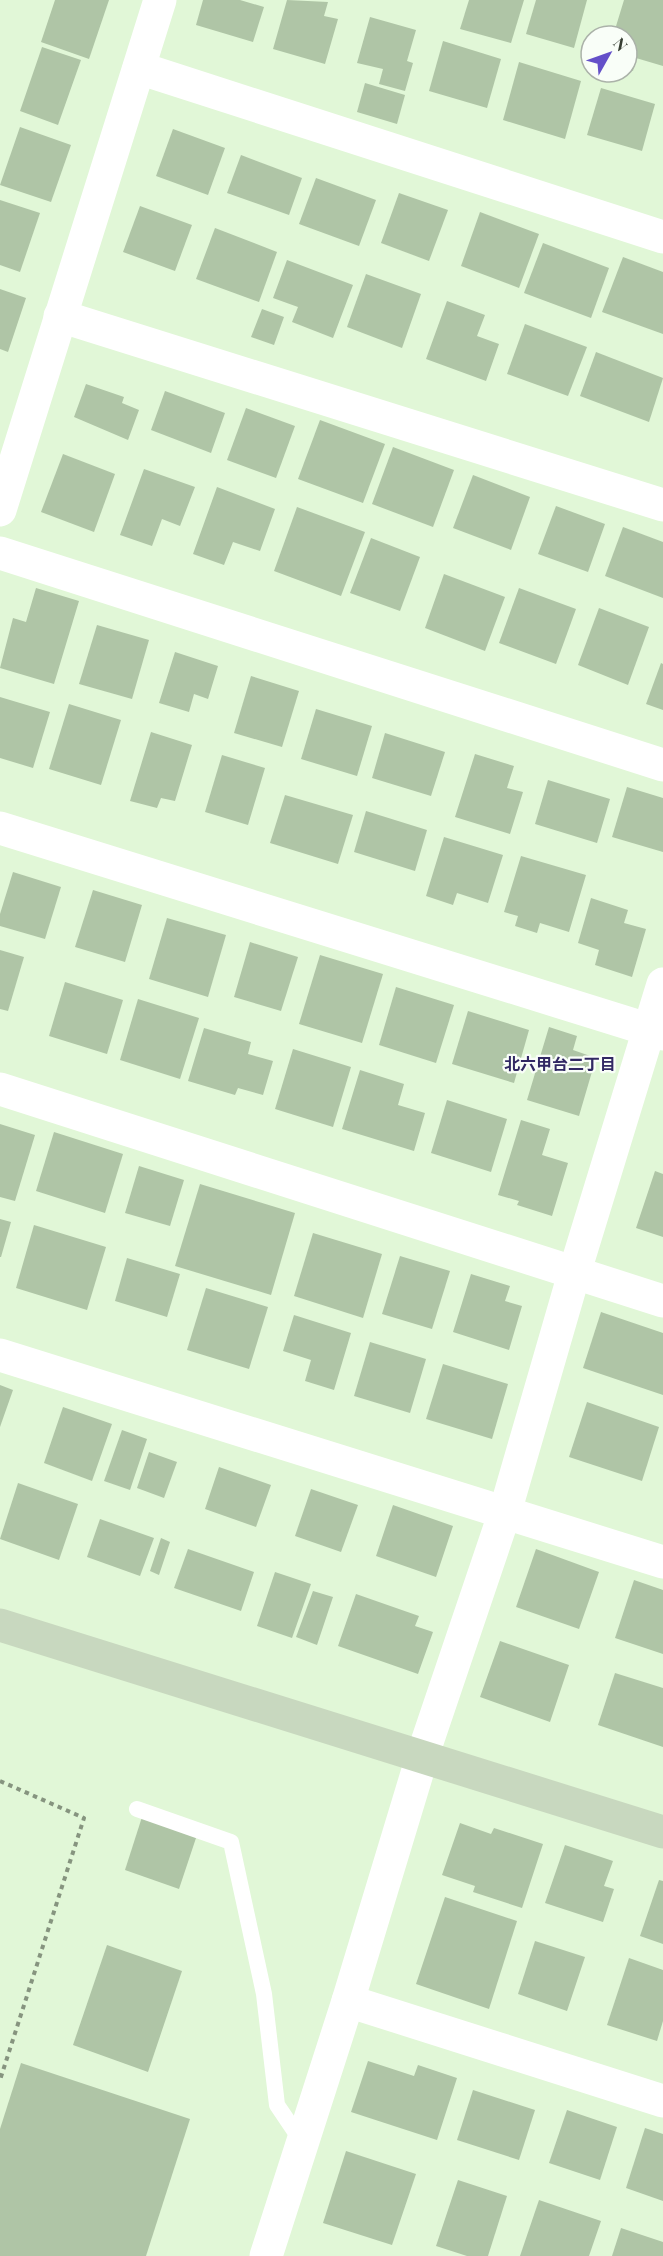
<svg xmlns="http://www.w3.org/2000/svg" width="663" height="2256" viewBox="0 0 663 2256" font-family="'Playfair Display','Noto Sans JP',serif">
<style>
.building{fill:#afc5a6}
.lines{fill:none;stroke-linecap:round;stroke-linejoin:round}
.path{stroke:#86947f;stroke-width:4;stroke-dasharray:4.5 4.5;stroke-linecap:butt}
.lane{stroke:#fff;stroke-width:16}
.street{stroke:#fff;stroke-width:33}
.secondary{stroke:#c8d8bf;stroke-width:33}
.labels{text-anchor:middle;stroke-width:4.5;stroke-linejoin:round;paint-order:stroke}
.neighbourhood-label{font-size:16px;font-weight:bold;fill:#312863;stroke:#f9fef8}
</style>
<rect width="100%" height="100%" fill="#e1f7d7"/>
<!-- building -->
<g class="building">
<polygon points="55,0 109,0 89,59 41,42"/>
<polygon points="203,0 240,0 264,7 253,42 196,25"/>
<polygon points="287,0 328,2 324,16 338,19 325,64 273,49"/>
<polygon points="469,0 524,0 511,43 460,29"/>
<polygon points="536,0 587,0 574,48 526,34"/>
<polygon points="624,0 663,0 663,66 636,58 633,71 627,69 627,36 613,36"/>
<polygon points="370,17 416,30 407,61 413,63 405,91 379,84 383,69 357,63"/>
<polygon points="443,41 501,59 487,108 429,91"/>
<polygon points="42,47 81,60 58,125 20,111"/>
<polygon points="519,62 581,81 565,139 503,120"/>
<polygon points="365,83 405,95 397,124 357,112"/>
<polygon points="601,88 655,104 642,151 587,135"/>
<polygon points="20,127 71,145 51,202 0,185"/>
<polygon points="173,129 225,148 208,195 156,176"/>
<polygon points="241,155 302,178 289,215 227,193"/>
<polygon points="316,178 376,200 359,246 299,224"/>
<polygon points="399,193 448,210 429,261 381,243"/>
<polygon points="0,200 40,213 20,272 0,265"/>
<polygon points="140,206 192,225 175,271 123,252"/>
<polygon points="480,212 539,234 519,288 461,266"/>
<polygon points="215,228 277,252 259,302 196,279"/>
<polygon points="543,243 609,268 591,318 524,293"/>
<polygon points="623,257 663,272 663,334 602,312"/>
<polygon points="287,260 353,285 333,338 292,322 298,307 273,298"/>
<polygon points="366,274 421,294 402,348 347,327"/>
<polygon points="0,289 26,298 8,352 0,349"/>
<polygon points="447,301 485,315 477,336 499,344 486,381 426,359"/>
<polygon points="262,309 284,317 274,345 251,337"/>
<polygon points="525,324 587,347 568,396 507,374"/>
<polygon points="596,352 663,378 649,422 580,396"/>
<polygon points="86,384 124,397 122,403 139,410 128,440 74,417"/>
<polygon points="165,391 225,413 211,453 151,430"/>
<polygon points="246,408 295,426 276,478 227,460"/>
<polygon points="320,420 385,444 363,503 298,479"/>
<polygon points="393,447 454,470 433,527 372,504"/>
<polygon points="63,454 115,474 94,532 41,512"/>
<polygon points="144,469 195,487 180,526 162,519 152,546 120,535"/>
<polygon points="473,475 530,497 511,550 453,528"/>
<polygon points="217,487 275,509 260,551 233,542 224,565 193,554"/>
<polygon points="556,506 605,524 588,572 538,554"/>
<polygon points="297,507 365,532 341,596 274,571"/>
<polygon points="623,527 663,542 663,598 605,576"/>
<polygon points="371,538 420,557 400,611 350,593"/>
<polygon points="444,574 505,597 485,651 425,628"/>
<polygon points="36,588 79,601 54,684 0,668 13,618 26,622"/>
<polygon points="519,588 576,609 556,664 499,643"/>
<polygon points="599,608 649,627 628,685 578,665"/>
<polygon points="97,625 149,640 132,699 79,684"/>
<polygon points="175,652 218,666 208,699 194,694 189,712 159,703"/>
<polygon points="661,663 663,664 663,710 646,704"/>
<polygon points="251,676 299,691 282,747 234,733"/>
<polygon points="0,697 50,712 33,768 0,758"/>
<polygon points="69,704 121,720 101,785 49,769"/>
<polygon points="316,709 372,726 357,776 301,759"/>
<polygon points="151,732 192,745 175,801 161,798 157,808 130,801"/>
<polygon points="385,733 445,752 431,796 372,778"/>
<polygon points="475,754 514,766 507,788 523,792 510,834 455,817"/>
<polygon points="222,755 265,768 248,825 205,812"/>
<polygon points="548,780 610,799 597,843 535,824"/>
<polygon points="627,787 663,798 663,852 612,837"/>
<polygon points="285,795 353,815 338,864 270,843"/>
<polygon points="366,811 427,830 415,871 354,852"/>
<polygon points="444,837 503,855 488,903 457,893 453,905 426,896"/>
<polygon points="521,856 586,875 569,932 540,923 537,933 515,926 518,916 504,912"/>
<polygon points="13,872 61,887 45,939 0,926 0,914"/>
<polygon points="93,890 142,905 125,962 75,947"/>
<polygon points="591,898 628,910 624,923 646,929 632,977 595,965 599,950 578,943"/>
<polygon points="167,918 226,935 208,997 149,979"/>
<polygon points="250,942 298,957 281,1011 234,997"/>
<polygon points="0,950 24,957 8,1011 0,1009"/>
<polygon points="320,955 383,974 362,1043 299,1024"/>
<polygon points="65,982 123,1000 107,1054 49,1036"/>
<polygon points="396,987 454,1005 436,1063 379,1045"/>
<polygon points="138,999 199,1018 180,1079 120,1060"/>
<polygon points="468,1011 529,1030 514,1083 452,1064"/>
<polygon points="549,1027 577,1036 573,1050 596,1058 579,1116 527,1100"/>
<polygon points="204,1028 251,1042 248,1054 273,1061 263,1095 238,1088 235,1095 188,1081"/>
<polygon points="293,1049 351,1067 333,1127 275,1109"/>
<polygon points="360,1070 404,1084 398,1105 425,1113 414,1151 342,1129"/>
<polygon points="447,1100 507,1119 491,1172 431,1153"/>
<polygon points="521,1120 550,1129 542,1155 568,1163 552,1216 517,1205 519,1201 498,1195"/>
<polygon points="0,1124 35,1135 15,1201 0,1197"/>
<polygon points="54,1132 123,1154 105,1213 36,1191"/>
<polygon points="139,1166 184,1180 170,1226 125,1213"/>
<polygon points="655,1171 663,1174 663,1237 636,1228"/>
<polygon points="200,1184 295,1213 271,1295 175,1266"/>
<polygon points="0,1219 11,1222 1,1257 0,1257"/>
<polygon points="34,1225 106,1247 87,1310 16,1288"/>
<polygon points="313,1233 382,1254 363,1318 294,1296"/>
<polygon points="400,1256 450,1271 432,1329 382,1314"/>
<polygon points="127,1258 180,1274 167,1317 115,1301"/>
<polygon points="471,1274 510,1286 505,1301 522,1306 509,1350 453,1332"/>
<polygon points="206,1288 268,1307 249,1369 187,1350"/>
<polygon points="601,1312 663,1333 663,1395 583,1368"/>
<polygon points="294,1315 351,1333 334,1390 305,1381 311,1360 283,1351"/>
<polygon points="370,1342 426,1359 410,1413 354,1396"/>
<polygon points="443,1364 508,1384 492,1439 426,1419"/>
<polygon points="0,1385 13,1390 0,1427"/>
<polygon points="587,1402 659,1427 642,1481 569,1457"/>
<polygon points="63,1407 112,1424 92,1481 44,1463"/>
<polygon points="122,1430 147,1439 130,1490 104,1481"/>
<polygon points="149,1452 177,1462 164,1498 137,1488"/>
<polygon points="219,1467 271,1485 256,1527 205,1509"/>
<polygon points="18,1483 78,1504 59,1560 0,1539"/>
<polygon points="311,1489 358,1505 341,1552 295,1536"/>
<polygon points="393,1505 453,1526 436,1577 376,1556"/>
<polygon points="100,1519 154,1538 140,1576 87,1557"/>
<polygon points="161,1538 170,1542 159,1575 150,1571"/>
<polygon points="188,1549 254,1572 241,1611 174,1588"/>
<polygon points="536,1549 599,1572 579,1629 516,1607"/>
<polygon points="275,1572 311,1584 292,1638 257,1626"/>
<polygon points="634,1580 663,1590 663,1654 615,1638"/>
<polygon points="313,1591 333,1597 317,1645 296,1637"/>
<polygon points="356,1594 419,1616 415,1626 433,1632 418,1674 338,1646"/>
<polygon points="500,1641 569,1665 550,1722 480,1697"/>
<polygon points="615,1673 663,1688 663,1747 598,1725"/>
<polygon points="142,1817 197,1835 179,1889 125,1870"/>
<polygon points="460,1823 491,1834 494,1828 543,1844 522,1908 473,1892 475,1886 442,1875"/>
<polygon points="565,1845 613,1861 604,1886 614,1889 603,1922 545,1903"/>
<polygon points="659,1880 663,1881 663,1944 640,1936"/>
<polygon points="445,1897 517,1921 489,2009 416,1984"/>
<polygon points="535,1941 585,1957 567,2011 518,1994"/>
<polygon points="107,1945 182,1971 148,2072 73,2045"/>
<polygon points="629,1958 663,1970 663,2021 657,2041 607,2025"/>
<polygon points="368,2061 414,2076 418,2065 457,2078 437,2140 351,2112"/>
<polygon points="21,2063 190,2119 146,2256 0,2256 0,2129"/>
<polygon points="473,2090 535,2110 519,2160 457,2140"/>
<polygon points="567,2110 617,2127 600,2180 549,2163"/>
<polygon points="645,2128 663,2134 663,2201 626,2188"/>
<polygon points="346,2151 416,2174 392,2245 323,2223"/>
<polygon points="458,2180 507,2196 488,2256 467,2256 436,2246"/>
<polygon points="539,2200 601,2221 589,2256 520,2256"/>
<polygon points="621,2228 663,2242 663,2256 612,2256"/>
</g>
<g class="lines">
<!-- path -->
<polyline class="path" points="0,1781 84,1818 0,2080"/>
<!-- lane -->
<polyline class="lane" points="137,1809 231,1842 264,1994 277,2105 302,2142"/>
<!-- street -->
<g class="street">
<polyline points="139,68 663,237"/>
<polyline points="60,316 663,505"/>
<polyline points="0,510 160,0"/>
<polyline points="0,553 663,765"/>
<polyline points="0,828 663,1034"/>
<polyline points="0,1089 663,1301"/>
<polyline points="0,1355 663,1562"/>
<polyline points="348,2001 663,2101"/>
<polyline points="266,2256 348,2001 422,1757 505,1512 574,1274 663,984"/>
</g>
<!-- secondary -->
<polyline class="secondary" points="0,1625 663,1832"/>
</g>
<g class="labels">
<!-- neighbourhood labels -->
<g class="neighbourhood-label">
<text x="560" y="1070">北六甲台二丁目</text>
</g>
</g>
<!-- north arrow -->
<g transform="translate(609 54) rotate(50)"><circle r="28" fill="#f9fef8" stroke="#abb2a9" stroke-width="1.5"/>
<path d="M0-4.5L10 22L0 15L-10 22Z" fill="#6450c9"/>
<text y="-9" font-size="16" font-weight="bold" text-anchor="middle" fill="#373f33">N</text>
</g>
</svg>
